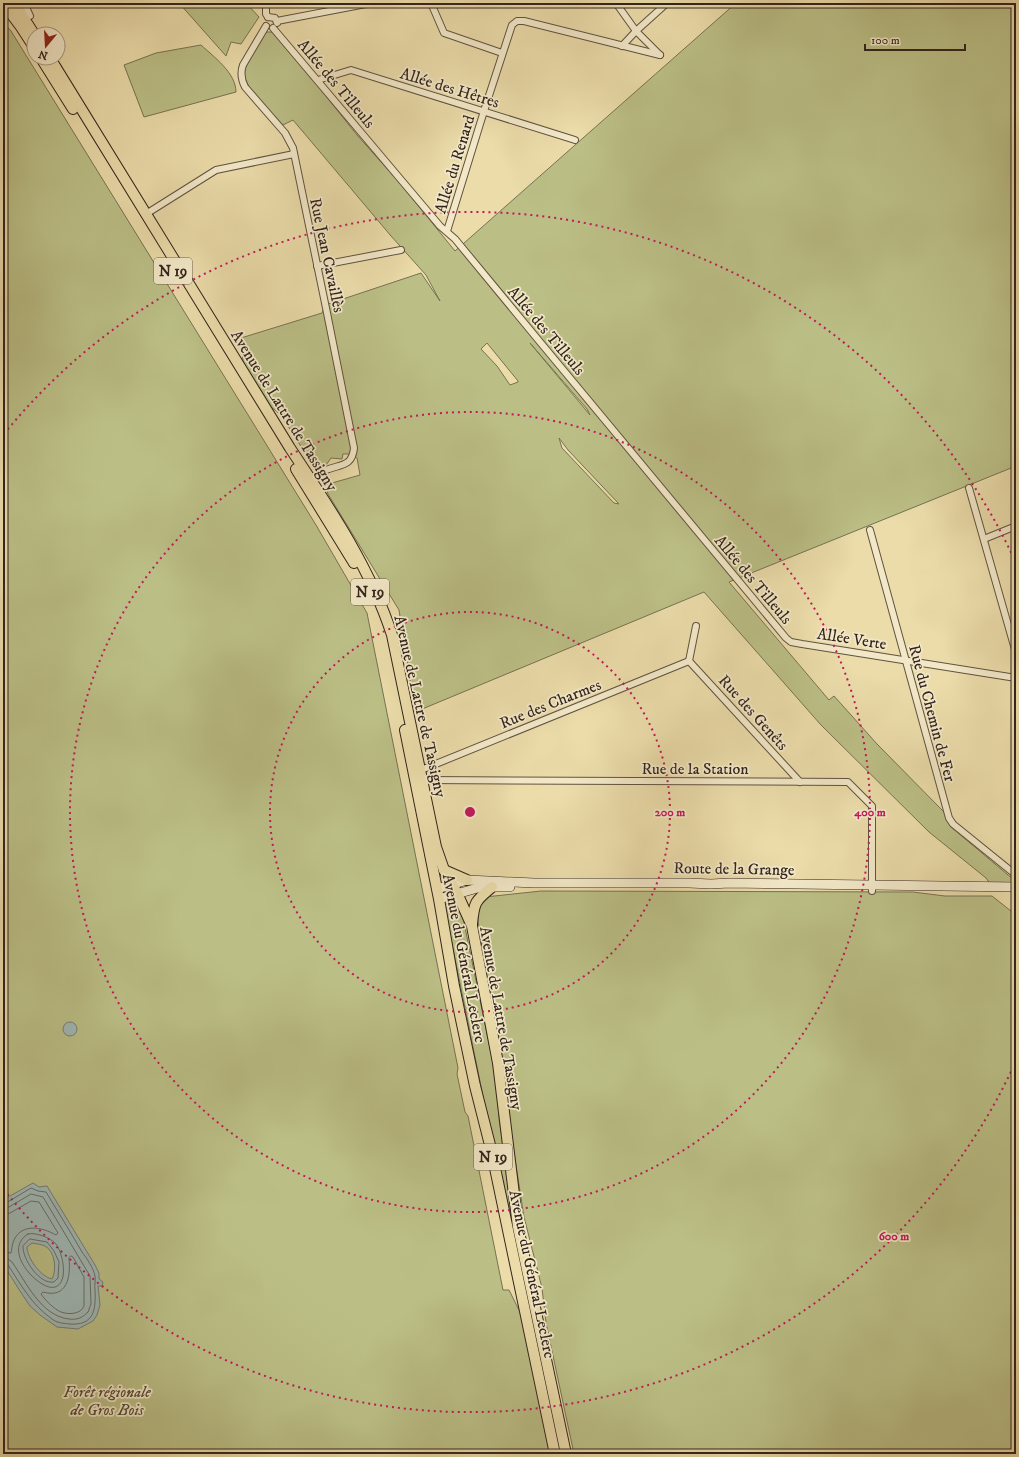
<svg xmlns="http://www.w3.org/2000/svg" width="1019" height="1457" viewBox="0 0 1019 1457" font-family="'IM FELL DW Pica',serif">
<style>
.green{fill:#bbbf86;stroke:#767252;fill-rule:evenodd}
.water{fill:#9fb8b5;stroke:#737d78;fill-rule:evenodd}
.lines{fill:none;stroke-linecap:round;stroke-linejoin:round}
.shore{stroke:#686e69;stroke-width:1}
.minor-casing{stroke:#605240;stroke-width:8}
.secondary-casing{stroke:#32241d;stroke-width:10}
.primary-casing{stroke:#32241d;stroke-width:12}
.minor{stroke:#f2e8c8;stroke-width:6}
.secondary{stroke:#f2e8c8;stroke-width:9}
.primary{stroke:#ebdcaa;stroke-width:10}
.ring{fill:none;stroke:#c2185b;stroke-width:2;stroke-dasharray:2 4}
.labels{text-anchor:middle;stroke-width:3.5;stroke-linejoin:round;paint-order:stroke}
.shield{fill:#f2e8c8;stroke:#6c5f50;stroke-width:1}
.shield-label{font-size:15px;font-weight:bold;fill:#32241d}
.street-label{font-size:16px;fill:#32241d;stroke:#f2e8c8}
.park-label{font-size:16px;font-style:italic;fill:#544b37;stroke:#f2e8c8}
.centre{fill:#c2185b;stroke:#f2e8c8;stroke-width:2}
.ring-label{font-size:12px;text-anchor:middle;font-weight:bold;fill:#c2185b;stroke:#f2e8c8;stroke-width:3.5;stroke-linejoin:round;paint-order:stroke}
</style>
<rect width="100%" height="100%" fill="#ebdcaa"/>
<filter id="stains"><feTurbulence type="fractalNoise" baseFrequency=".005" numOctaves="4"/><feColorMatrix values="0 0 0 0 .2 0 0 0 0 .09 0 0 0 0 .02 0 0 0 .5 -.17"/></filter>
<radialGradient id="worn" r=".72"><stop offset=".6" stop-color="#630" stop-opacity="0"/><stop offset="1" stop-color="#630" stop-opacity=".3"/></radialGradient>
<!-- green -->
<g class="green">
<polygon points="179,3 246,3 259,17 241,44 231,42 226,56"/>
<path d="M736,3H1016V466L729,582L829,700L834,696L877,744L944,812L951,827L1014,880L1015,885L990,884L986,878L929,832L821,725L704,592L415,712L399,610L328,494L325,485L360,475L357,458L351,454H343L342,459L331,458L326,465L316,470L281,415L271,407L243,362L241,338L322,313L325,305L421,273L440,301L426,275L391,236L293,120L283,125C273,114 244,88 244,73C244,65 261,40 265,32H272L290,51L357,135L398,181L455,251ZM487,343L518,381V382L510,385L497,366L481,349ZM530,343L587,409L590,415ZM559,438L568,450L619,504L614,503L562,448Z"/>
<polygon points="3,22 11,31 316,525 367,613 458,1068 457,1074 465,1112 468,1116 503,1290 509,1290 522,1316 550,1454 3,1454"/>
<path d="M201,45C214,57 236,73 236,92L144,117L124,65L156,53Z"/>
<polygon points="541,891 913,892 945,896 992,896 1016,915 1016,1454 574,1454 546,1323 542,1288 524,1217 478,921 479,905 485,897"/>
<polygon points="451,902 456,902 463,918 496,1077 499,1118 516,1240 512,1238 444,905"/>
</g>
<!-- water -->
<g class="water">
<circle cx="70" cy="1029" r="7"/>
<path d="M33,1183L39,1187L47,1186L95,1265L99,1273V1279L103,1282L102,1286H98L100,1305L97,1315L93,1321L78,1329L57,1327L40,1315L30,1306L20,1291L3,1264V1200ZM32,1243C36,1244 41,1244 45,1246C55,1251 57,1270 52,1279C41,1277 27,1258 27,1247Z"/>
</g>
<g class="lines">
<!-- shore -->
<g class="shore">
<path d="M3,1203H6L31,1188L38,1191L46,1192C58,1212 70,1231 82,1252C87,1259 93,1267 95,1276C96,1281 94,1285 95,1290C96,1310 94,1326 69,1324C62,1323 57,1323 52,1319C32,1305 21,1285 8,1265L3,1263"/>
<path d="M3,1208L9,1207L31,1194L43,1197L90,1276L91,1304L88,1312C82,1318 77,1320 69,1319C41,1316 26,1282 12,1262L8,1259L3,1258"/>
<path d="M3,1214L10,1213L31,1201L39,1202L58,1233L56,1235C42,1227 22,1223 14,1240C12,1244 12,1249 11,1253L3,1252"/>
<path d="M28,1234C32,1233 36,1234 40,1235C46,1237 51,1239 56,1244C63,1253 69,1283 55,1287C41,1292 0,1251 28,1234Z"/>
<path d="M30,1239L47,1242L54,1251L59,1262L58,1278L54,1282C40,1285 22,1259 23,1246Z"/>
<path d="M71,1256L73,1257L84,1277V1306C81,1314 69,1315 61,1312C54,1309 45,1300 41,1294L43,1292C67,1299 71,1277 69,1258Z"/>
</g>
<defs>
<g id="minor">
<polyline points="24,3 30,16"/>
<polyline points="266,3 266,14 268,17"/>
<polyline points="431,3 444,33 502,53"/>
<polyline points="616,3 636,31 660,55"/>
<polyline points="268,17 275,18 277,23"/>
<polyline points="277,21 371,3"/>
<path d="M266,26L243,65C240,73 241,79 245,87L285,133L293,148L326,308L354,448C352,467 341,464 326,470C320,473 315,476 309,480"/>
<polyline points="273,28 440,226 455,239 540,342 786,638 791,642 802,644 1016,678"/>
<polyline points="622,46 636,31 667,3"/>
<polyline points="318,80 351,70 575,140"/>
<polyline points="146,214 216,170 294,154"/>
<polyline points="447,231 484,111 512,25 517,21 524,21 660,55"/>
<polyline points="317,266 401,250"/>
<polyline points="969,488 1016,653"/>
<polyline points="870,530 949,818 953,824 1016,875"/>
<polyline points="984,539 1016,526"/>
<polyline points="689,661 800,782"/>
<polyline points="689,661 696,626"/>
<polyline points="421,770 689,661"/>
<polyline points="423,780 848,782 872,806 872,891"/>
</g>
<g id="secondary">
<polyline points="437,889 467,880 534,883 689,883 711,884 729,883 1016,887"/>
<polyline points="439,899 481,887 510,887"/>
</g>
<g id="primary">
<polyline points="3,3 21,27 34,47"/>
<polyline points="14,3 34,34"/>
<polyline points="41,58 73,109"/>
<path d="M50,58L290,448C329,507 370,567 392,635L436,847L444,870L457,893L472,926L498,1063L518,1227L566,1454"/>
<polyline points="296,469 354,563"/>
<polyline points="405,730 439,899 454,986 475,1086 491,1149 555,1454"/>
<polyline points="444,870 467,880"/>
<path d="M472,924C474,902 475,901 492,887"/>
</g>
</defs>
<!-- minor casing -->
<use href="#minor" class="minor-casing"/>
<!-- secondary casing -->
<use href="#secondary" class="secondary-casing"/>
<!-- primary casing -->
<use href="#primary" class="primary-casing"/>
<!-- minor -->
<use href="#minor" class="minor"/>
<!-- secondary -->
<use href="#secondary" class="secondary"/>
<!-- primary -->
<use href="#primary" class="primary"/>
</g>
<!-- distance rings -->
<g class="ring">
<circle cx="470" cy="812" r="200"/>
<circle cx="470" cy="812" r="400"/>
<path d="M1016 1061A600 600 0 0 1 4 1190M4 434A600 600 0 0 1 1016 563"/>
</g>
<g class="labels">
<!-- shield labels -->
<g class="shield">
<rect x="154" y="258" width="38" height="26" rx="3"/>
<rect x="351" y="579" width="38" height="26" rx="3"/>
<rect x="474" y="1144" width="38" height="26" rx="3"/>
</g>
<g class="shield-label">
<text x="173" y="276">N 19</text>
<text x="370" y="597">N 19</text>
<text x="493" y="1162">N 19</text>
</g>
<!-- street labels -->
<g class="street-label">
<text transform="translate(337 83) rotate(50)" y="6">Allée des Tilleuls</text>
<text transform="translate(450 87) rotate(17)" y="6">Allée des Hêtres</text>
<text transform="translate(454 164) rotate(-73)" y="6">Allée du Renard</text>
<text transform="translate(328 255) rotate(78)" y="6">Rue Jean Cavaillès</text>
<text transform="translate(547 330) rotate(50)" y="6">Allée des Tilleuls</text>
<text transform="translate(285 410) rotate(58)" y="6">Avenue de Lattre de Tassigny</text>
<text transform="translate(754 579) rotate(50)" y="6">Allée des Tilleuls</text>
<text transform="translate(852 638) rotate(9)" y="6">Allée Verte</text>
<text transform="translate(550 703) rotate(-22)" y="6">Rue des Charmes</text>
<text transform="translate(421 706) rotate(77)" y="6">Avenue de Lattre de Tassigny</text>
<text transform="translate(754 712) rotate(48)" y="6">Rue des Genêts</text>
<text transform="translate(933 713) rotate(75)" y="6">Rue du Chemin de Fer</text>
<text x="695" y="774">Rue de la Station</text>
<text transform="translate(734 868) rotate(1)" y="6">Route de la Grange</text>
<text transform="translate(465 958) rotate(79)" y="6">Avenue du Général Leclerc</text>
<text transform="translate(502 1018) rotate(80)" y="6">Avenue de Lattre de Tassigny</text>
<text transform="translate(533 1274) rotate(78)" y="6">Avenue du Général Leclerc</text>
</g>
<!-- park labels -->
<g class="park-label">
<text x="107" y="1397">Forêt régionale<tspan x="107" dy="18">de Gros Bois</tspan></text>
</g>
</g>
<circle cx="470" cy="812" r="6" class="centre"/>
<g class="ring-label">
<text x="670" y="816">200 m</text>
<text x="870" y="816">400 m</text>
<text x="894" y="1240">600 m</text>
</g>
<!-- margin -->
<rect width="1019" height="1457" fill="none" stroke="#ebdcaa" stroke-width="16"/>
<rect x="4" y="4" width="1011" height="1449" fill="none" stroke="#32241d" stroke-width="2"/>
<rect x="8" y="8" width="1003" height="1441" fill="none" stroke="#32241d"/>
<!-- north arrow -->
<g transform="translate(46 46) rotate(198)"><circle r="19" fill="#f2e8c8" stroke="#a59a84"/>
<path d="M0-3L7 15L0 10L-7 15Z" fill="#8f2418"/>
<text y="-6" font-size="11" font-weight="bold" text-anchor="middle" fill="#32241d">N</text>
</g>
<!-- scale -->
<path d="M865 44v6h100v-6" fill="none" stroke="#32241d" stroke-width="2"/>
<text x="871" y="44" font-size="12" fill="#32241d" stroke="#f2e8c8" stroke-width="3" paint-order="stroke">100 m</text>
<rect width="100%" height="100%" filter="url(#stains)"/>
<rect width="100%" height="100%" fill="url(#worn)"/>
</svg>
